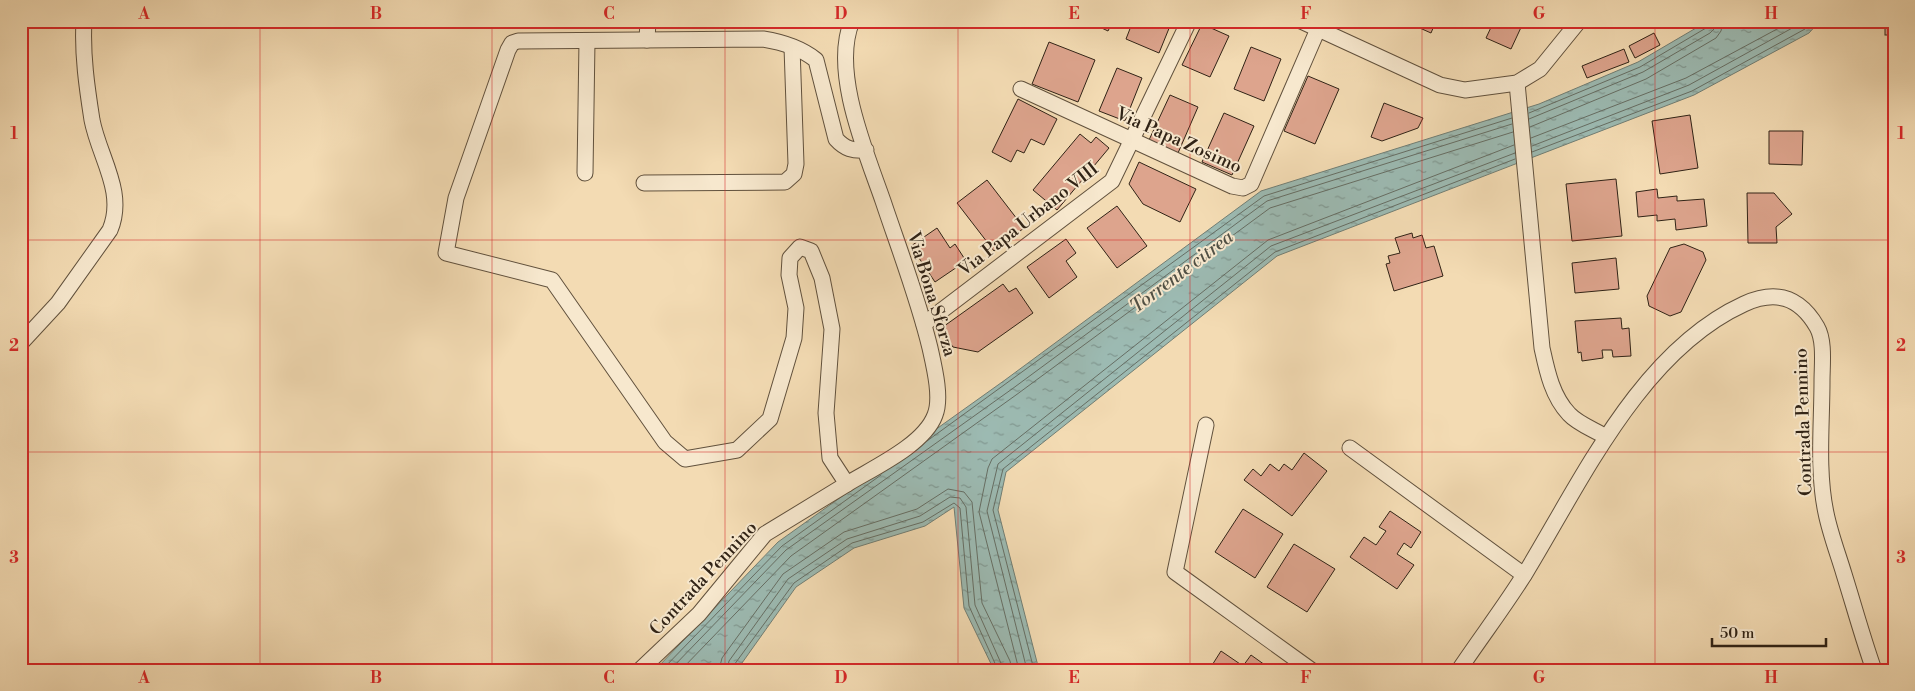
<svg xmlns="http://www.w3.org/2000/svg" width="1915" height="691" viewBox="0 0 1915 691" font-family="'Libre Bodoni',serif">
<style>
.water{fill:url(#water-ripples);stroke:#717e74}
.lines{fill:none;stroke-linecap:round;stroke-linejoin:round}
.shore{stroke:#666e64;stroke-width:1}
.building{fill:#dda48d;stroke:#302316}
.minor-casing{stroke:#61513d;stroke-width:17}
.minor{stroke:#f7e8ce;stroke-width:15}
.grid{fill:none;stroke:#d62828;stroke-width:1;stroke-opacity:0.55}
.labels{text-anchor:middle;stroke-width:4;stroke-linejoin:round;paint-order:stroke}
.street-label{font-size:18px;fill:#302316;stroke:#f7e8ce}
.water-label{font-size:19px;font-style:italic;fill:#505045;stroke:#f7e8ce}
.neatline{fill:none;stroke:#d62828;stroke-width:2}
.grid-label{font-size:16px;text-anchor:middle;font-weight:bold;fill:#d62828}
</style>
<defs>
<pattern id="water-ripples" width="26" height="14" patternUnits="userSpaceOnUse" patternTransform="scale(1.25)"><rect width="26" height="14" fill="#9cbab2"/><path d="M2 4q2-2 4 0t4 0M15 11q2-2 4 0t4 0" fill="none" stroke="#809790"/></pattern>
</defs>
<rect width="100%" height="100%" fill="#f3dbb3"/>
<filter id="stains"><feTurbulence type="fractalNoise" baseFrequency=".004" numOctaves="4"/><feColorMatrix values="0 0 0 0 .2 0 0 0 0 .09 0 0 0 0 .02 0 0 0 .5 -.17"/></filter>
<radialGradient id="worn" r=".72"><stop offset=".6" stop-color="#630" stop-opacity="0"/><stop offset="1" stop-color="#630" stop-opacity=".3"/></radialGradient>
<!-- water -->
<polygon class="water" points="1708,21 1820,21 1809,33 1694,95 1277,256 1006,472 998,510 1039,670 994,670 964,608 954,507 925,526 854,548 796,587 737,670 655,670 778,542 1005,380 1261,191 1539,104 1638,62"/>
<g class="lines">
<!-- shore -->
<g class="shore">
<polyline points="1529,113 1640,67 1706,28 1709,21"/>
<polyline points="1529,119 1643,72 1710,33 1715,28 1715,21"/>
<polyline points="1530,127 1646,79 1716,38 1721,31 1723,21"/>
<polyline points="1531,138 1686,78 1792,21"/>
<polyline points="1532,146 1689,85 1805,21"/>
<polyline points="1532,152 1692,91 1805,29 1813,21"/>
<polyline points="927,441 1264,196 1512,118"/>
<polyline points="662,670 782,546 881,475"/>
<polyline points="670,670 786,550 1012,389 1267,201 1512,124"/>
<polyline points="681,670 791,556 1016,395 1270,208 1513,132"/>
<polyline points="719,670 722,658 783,574 844,532 917,509 948,489 964,492 972,502 982,603 1010,661 1012,670"/>
<polyline points="727,670 729,661 788,579 847,539 920,516 950,497 960,498 966,507 975,605 1004,670"/>
<polyline points="733,670 734,665 794,583 852,543 923,522 954,503 960,508 969,606 998,670"/>
<polyline points="1019,670 979,512 988,468 992,459 1268,240 1514,145"/>
<polyline points="1027,670 987,511 998,464 1271,246 1515,153"/>
<polyline points="1034,670 993,510 1003,469 1275,252 1515,159"/>
</g>
</g>
<!-- building -->
<g class="building">
<polygon points="1087,21 1113,21 1108,31"/>
<polygon points="1133,21 1172,21 1159,53 1126,39"/>
<polygon points="1404,21 1436,21 1431,33"/>
<polygon points="1494,21 1524,21 1511,49 1486,38"/>
<rect x="1885" y="21" width="9" height="14"/>
<polygon points="1202,24 1229,36 1210,77 1182,65"/>
<polygon points="1654,33 1660,45 1635,58 1629,46"/>
<polygon points="1049,42 1095,60 1078,102 1032,84"/>
<polygon points="1251,47 1281,59 1264,101 1234,89"/>
<polygon points="1624,49 1629,62 1587,78 1582,66"/>
<polygon points="1117,68 1142,78 1125,121 1099,111"/>
<polygon points="1308,76 1339,89 1315,144 1284,131"/>
<polygon points="1170,95 1198,107 1178,153 1149,140"/>
<polygon points="1018,99 1057,119 1044,145 1031,139 1024,153 1017,150 1011,162 992,152"/>
<polygon points="1384,103 1423,118 1418,128 1382,141 1371,137"/>
<polygon points="1224,113 1254,126 1232,175 1202,162"/>
<polygon points="1690,115 1698,168 1660,174 1652,121"/>
<polygon points="1769,131 1803,131 1802,165 1769,164"/>
<polygon points="1080,134 1091,143 1096,137 1109,148 1057,210 1033,190"/>
<polygon points="1139,162 1196,189 1180,222 1143,204 1129,184"/>
<polygon points="1616,179 1622,236 1572,241 1566,184"/>
<polygon points="987,180 1024,228 994,251 957,203"/>
<polygon points="1657,189 1658,198 1677,196 1677,201 1704,199 1707,226 1676,230 1675,219 1657,221 1657,215 1638,217 1636,192"/>
<polygon points="1747,193 1774,193 1792,214 1776,227 1777,243 1748,243"/>
<polygon points="1117,206 1147,246 1117,268 1087,228"/>
<polygon points="937,228 950,248 955,244 966,261 935,282 911,246"/>
<polygon points="1412,233 1413,238 1422,235 1426,248 1434,246 1443,276 1394,291 1386,264 1390,263 1388,256 1400,253 1395,238"/>
<polygon points="1066,239 1076,253 1066,261 1077,277 1049,298 1027,267"/>
<polygon points="1684,244 1703,252 1706,260 1681,312 1670,316 1649,306 1647,296 1670,248"/>
<polygon points="1616,258 1619,289 1575,293 1572,263"/>
<polygon points="1003,284 1009,292 1016,288 1033,313 978,352 953,347 940,329"/>
<polygon points="1621,318 1622,329 1629,328 1631,356 1613,357 1612,350 1602,350 1603,358 1582,361 1581,352 1578,353 1575,321"/>
<polygon points="1304,453 1327,471 1292,516 1244,480 1253,469 1261,476 1270,464 1279,471 1284,464 1292,470"/>
<polygon points="1243,509 1283,534 1255,578 1215,552"/>
<polygon points="1390,511 1421,532 1411,548 1404,543 1397,554 1414,565 1397,589 1350,557 1364,537 1376,545 1386,531 1379,527"/>
<polygon points="1294,544 1335,569 1307,612 1267,587"/>
<polygon points="1221,651 1243,666 1251,655 1272,670 1209,670"/>
</g>
<g class="lines">
<defs>
<g id="minor">
<path d="M852,21C831,71 866,152 883,201C899,249 918,298 930,348C934,366 942,398 935,415C924,445 873,468 847,484L830,458L826,413L832,329L822,278L811,251L800,247L790,258L789,275L796,308L794,338L770,419L737,450L685,459L665,442L552,280L446,253L456,198L508,50L512,43L518,41L763,39C782,42 801,48 816,60L836,139C845,149 853,151 866,150"/>
<polyline points="1301,21 1440,85 1465,90 1517,83 1540,69 1579,21"/>
<polyline points="647,40 648,21"/>
<path d="M1517,83L1542,348C1547,371 1552,396 1569,414C1578,424 1595,430 1606,437"/>
<polyline points="1021,89 1232,186 1243,188 1251,184 1318,29"/>
<polyline points="585,173 587,41"/>
<polyline points="644,183 785,182 794,174 796,164 792,47"/>
<polyline points="924,324 1112,181 1189,21"/>
<path d="M21,343L58,303L110,230C126,192 99,157 92,120C87,88 82,54 84,21"/>
<polyline points="1206,425 1175,572 1311,670"/>
<polyline points="1350,448 1524,575"/>
<polyline points="640,670 699,614 765,534 847,484"/>
<path d="M1459,670C1481,637 1505,606 1526,572C1582,480 1641,351 1744,304C1775,290 1799,296 1817,327C1825,341 1822,365 1822,381C1822,424 1817,471 1826,513C1830,533 1838,554 1844,574C1854,606 1863,639 1874,670"/>
</g>
</defs>
<!-- minor casing -->
<use href="#minor" class="minor-casing"/>
<!-- minor -->
<use href="#minor" class="minor"/>
</g>
<!-- grid -->
<path class="grid" d="M260,21V670M492,21V670M725,21V670M958,21V670M1190,21V670M1422,21V670M1655,21V670M21,240H1894M21,452H1894"/>
<g class="labels">
<!-- street labels -->
<g class="street-label">
<text transform="translate(1179 140) rotate(24)" y="6">Via Papa Zosimo</text>
<text transform="translate(1028 219) rotate(-38)" y="6">Via Papa Urbano VIII</text>
<text transform="translate(932 294) rotate(73)" y="6">Via Bona Sforza</text>
<text transform="translate(1803 422) rotate(-92)" y="6">Contrada Pennino</text>
<text transform="translate(703 578) rotate(-47)" y="6">Contrada Pennino</text>
</g>
<!-- water labels -->
<g class="water-label">
<text transform="translate(1181 271) rotate(-37)" y="7">Torrente citrea</text>
</g>
</g>
<!-- margin -->
<rect width="1915" height="691" fill="none" stroke="#f3dbb3" stroke-width="55"/>
<!-- scale -->
<path d="M1712 638v8h114v-8" fill="none" stroke="#302316" stroke-width="2.5"/>
<text x="1720" y="638" font-size="15" fill="#302316" stroke="#f7e8ce" stroke-width="4" paint-order="stroke">50 m</text>
<rect x="28" y="28" width="1860" height="636" class="neatline"/>
<g class="grid-label">
<text x="144" y="19">A</text>
<text x="376" y="19">B</text>
<text x="609" y="19">C</text>
<text x="841" y="19">D</text>
<text x="1074" y="19">E</text>
<text x="1306" y="19">F</text>
<text x="1539" y="19">G</text>
<text x="1771" y="19">H</text>
<text x="14" y="139">1</text>
<text x="1901" y="139">1</text>
<text x="14" y="351">2</text>
<text x="1901" y="351">2</text>
<text x="14" y="563">3</text>
<text x="1901" y="563">3</text>
<text x="144" y="683">A</text>
<text x="376" y="683">B</text>
<text x="609" y="683">C</text>
<text x="841" y="683">D</text>
<text x="1074" y="683">E</text>
<text x="1306" y="683">F</text>
<text x="1539" y="683">G</text>
<text x="1771" y="683">H</text>
</g>
<rect width="100%" height="100%" filter="url(#stains)"/>
<rect width="100%" height="100%" fill="url(#worn)"/>
</svg>
